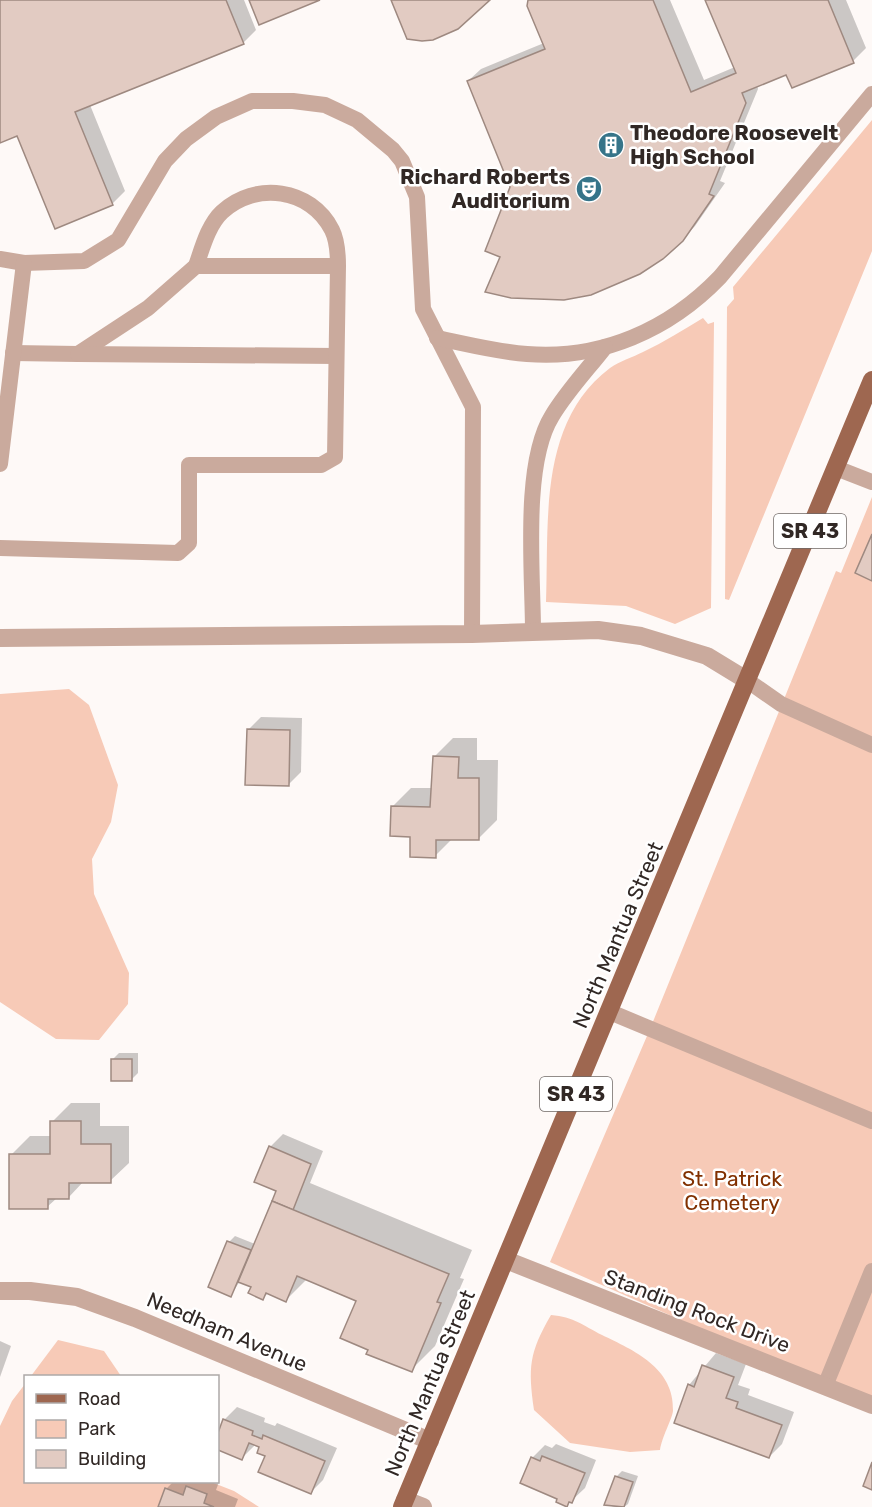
<svg xmlns="http://www.w3.org/2000/svg" width="872" height="1507" viewBox="0 0 872 1507" font-family="Rubik,sans-serif">
<style>
.green{fill:#f7cab7}
.shadow{fill:#0003}
.building{fill:#e2cbc2;stroke:#9e8980;stroke-width:1.5}
.lines{fill:none;stroke-linecap:round;stroke-linejoin:round}
.service{stroke:#caaa9d;stroke-width:16}
.minor{stroke:#caaa9d;stroke-width:18}
.primary{stroke:#9e6750;stroke-width:18}
.labels{text-anchor:middle;stroke-width:5;stroke-linejoin:round;paint-order:stroke}
.shield{fill:#fff;stroke:#6f6866;stroke-width:1.5}
.shield-label{font-size:20px;font-weight:bold;fill:#312825}
.poi-label{font-size:21px;font-weight:bold;fill:#312825;stroke:#fff;text-anchor:start}
.street-label{font-size:21px;fill:#312825;stroke:#fff}
.park-label{font-size:21px;fill:#813000;stroke:#fff}
</style>
<rect width="100%" height="100%" fill="#fef9f7"/>
<!-- green -->
<g class="green">
<polygon points="872,120 872,251 729,600 725,599 727,307 734,299 733,287"/>
<path d="M703,318L708,324L714,322L711,608L675,624L626,606L546,602C549,522 538,422 610,368C620,361 633,357 643,352C664,342 683,330 703,318Z"/>
<polygon points="872,497 872,1405 550,1262 650,1029 836,571 841,573"/>
<polygon points="69,689 89,705 118,785 111,822 92,859 94,894 129,973 128,1004 99,1040 56,1039 0,1002 0,694"/>
<path d="M551,1315C574,1317 582,1325 602,1335C633,1350 675,1368 673,1411C672,1419 662,1437 660,1450L630,1452L570,1443L534,1410C528,1367 529,1353 551,1315Z"/>
<polygon points="58,1340 104,1351 121,1376 31,1376"/>
<polygon points="25,1384 26,1482 211,1482 234,1491 259,1507 0,1507 0,1426 12,1401"/>
</g>
<!-- shadow -->
<g class="shadow">
<polygon points="0,0 244,0 256,30 243,43 90,105 125,191 112,204 18,134 0,141"/>
<polygon points="529,0 670,0 704,80 735,67 707,0 846,0 866,48 853,61 787,73 757,85 758,89 720,181 725,183 695,226 682,240 590,294 538,299 488,290 502,256 512,187 468,81 481,69 544,43"/>
<polygon points="261,717 302,718 301,772 288,785 248,730"/>
<polygon points="453,738 477,738 477,760 498,760 497,820 478,839 453,838 435,856 412,835 392,807 411,788 432,788 434,757"/>
<polygon points="119,1053 138,1053 138,1073 132,1079 113,1059"/>
<polygon points="71,1103 100,1103 100,1126 129,1126 129,1163 110,1181 84,1181 68,1198 57,1198 47,1207 11,1155 30,1136 52,1136 52,1122"/>
<polygon points="283,1134 323,1151 310,1183 472,1250 460,1278 464,1279 435,1346 411,1370 370,1349 358,1300 307,1279 286,1300 268,1293 263,1298 253,1286 240,1281 231,1295 229,1242 235,1236 255,1244 278,1190 270,1147"/>
<polygon points="0,1341 11,1346 0,1377"/>
<polygon points="716,1353 746,1364 738,1385 750,1389 748,1395 794,1412 782,1444 769,1457 689,1385"/>
<polygon points="237,1407 265,1418 264,1422 275,1426 277,1423 337,1448 323,1480 310,1493 267,1455 261,1446 255,1445 242,1458 218,1449 218,1437 224,1420"/>
<polygon points="556,1444 596,1460 585,1488 567,1505 532,1458 545,1445 552,1448"/>
<polygon points="622,1471 638,1476 628,1504 624,1507 614,1507 606,1504 616,1477"/>
<polygon points="218,1481 219,1482 216,1490 238,1499 235,1507 159,1507 166,1489 173,1482"/>
</g>
<!-- building -->
<g class="building">
<polygon points="0,0 226,0 244,44 75,112 113,205 55,229 17,136 0,143"/>
<polygon points="249,0 320,0 259,25"/>
<polygon points="391,0 490,0 458,29 433,40 422,41 407,39"/>
<polygon points="528,0 653,0 691,92 736,73 705,0 828,0 854,63 792,88 786,75 742,93 746,103 709,194 714,196 683,241 663,259 640,274 591,295 564,300 511,298 485,292 500,257 485,251 510,187 467,81 545,49 527,6"/>
<polygon points="872,534 872,581 855,573"/>
<polygon points="247,729 290,730 289,786 245,785"/>
<polygon points="433,756 459,757 458,778 479,778 479,840 436,840 436,858 410,857 410,837 390,836 391,806 430,807"/>
<rect x="111" y="1059" width="21" height="22"/>
<polygon points="50,1121 81,1121 81,1144 111,1144 111,1183 69,1183 69,1199 48,1199 48,1209 9,1209 9,1154 50,1154"/>
<polygon points="269,1146 311,1164 293,1210 272,1201 276,1191 254,1182"/>
<polygon points="272,1201 449,1274 437,1302 441,1303 412,1372 366,1354 368,1350 340,1338 356,1301 297,1276 286,1302 266,1293 263,1300 248,1293 251,1287 238,1282"/>
<polygon points="227,1241 251,1250 231,1297 208,1287"/>
<polygon points="702,1365 734,1377 726,1398 738,1402 736,1408 782,1425 769,1458 674,1423 688,1384 694,1387"/>
<polygon points="223,1419 253,1431 252,1435 262,1439 263,1435 325,1461 311,1494 258,1472 265,1456 257,1453 259,1447 249,1443 242,1460 218,1450 218,1433"/>
<polygon points="542,1456 585,1473 572,1503 569,1502 567,1507 556,1502 557,1499 520,1483 531,1457 540,1461"/>
<polygon points="872,1462 872,1490 863,1486"/>
<polygon points="615,1476 633,1482 624,1507 604,1505"/>
<polygon points="186,1486 207,1494 204,1503 214,1507 158,1507 165,1488 183,1495"/>
</g>
<g class="lines">
<!-- service -->
<g class="service">
<polyline points="0,259 24,263 84,261 118,240 165,161 186,139 216,117 252,101 293,101 325,105 357,120 393,150 402,161 417,197 423,309 473,407 472,634"/>
<path d="M437,338C467,344 497,352 527,354C601,360 669,330 720,277L872,94"/>
<polyline points="13,353 78,354 148,308 196,266"/>
<polyline points="78,354 336,356"/>
<polyline points="0,464 24,263"/>
<polyline points="836,468 872,482"/>
<path d="M0,548L178,553L189,543V465H321L335,457L338,266C338,256 337,240 332,230C311,188 255,181 222,212C208,225 202,249 196,266H338"/>
<path d="M533,632C533,574 522,464 552,416C567,391 588,369 605,347"/>
<polyline points="748,681 781,704 872,745"/>
<polyline points="610,1012 872,1121"/>
<polyline points="825,1386 872,1271"/>
</g>
<!-- minor -->
<g class="minor">
<polyline points="0,638 472,634 598,630 641,636 707,656 748,681"/>
<polyline points="506,1260 872,1405"/>
<polyline points="0,1291 30,1291 77,1297 135,1318 430,1441"/>
<polyline points="405,1500 423,1507"/>
</g>
<!-- primary -->
<polyline class="primary" points="402,1507 872,380"/>
</g>
<!-- icons -->
<defs>
<symbol id="building-disc" viewBox="-11 -11 22 22"><circle r="9.5" fill="#367489" stroke="#fff"/><path d="M-4-6H4V6H1V3H-1V6H-4ZM-2.5-4.3h1.7v1.8h-1.7ZM.8-4.3h1.7v1.8H.8ZM-2.5-1h1.7V.8h-1.7ZM.8-1h1.7V.8H.8Z" fill="#fff"/></symbol>
<symbol id="theatre-disc" viewBox="-11 -11 22 22"><circle r="9.5" fill="#367489" stroke="#fff"/><path d="M-5-5.5Q0-4 5-5.5V0Q5 5 0 6Q-5 5-5 0ZM-3.3-2.5H-1v1.5H-3.3ZM1-2.5H3.3v1.5H1ZM-2.8 1Q0 5.5 2.8 1Z" fill="#fff"/></symbol>
</defs>
<g fill-rule="evenodd">
<use href="#building-disc" x="596" y="130" width="30" height="30"/>
<use href="#theatre-disc" x="574" y="174" width="30" height="30"/>
</g>
<g class="labels">
<!-- shield labels -->
<g class="shield">
<rect x="774" y="514" width="72" height="34" rx="4.5"/>
<rect x="540" y="1077" width="72" height="34" rx="4.5"/>
</g>
<g class="shield-label">
<text x="810" y="538">SR 43</text>
<text x="576" y="1101">SR 43</text>
</g>
<!-- poi labels -->
<g class="poi-label">
<text x="630" y="140">Theodore Roosevelt<tspan x="630" dy="24">High School</tspan></text>
<text x="570" y="184" text-anchor="end">Richard Roberts<tspan x="570" dy="24">Auditorium</tspan></text>
</g>
<!-- street labels -->
<g class="street-label">
<text transform="translate(618 935) rotate(-67)" y="7">North Mantua Street</text>
<text transform="translate(697 1311) rotate(21)" y="7">Standing Rock Drive</text>
<text transform="translate(227 1332) rotate(23)" y="7">Needham Avenue</text>
<text transform="translate(430 1383) rotate(-67)" y="7">North Mantua Street</text>
</g>
<!-- park labels -->
<g class="park-label">
<text x="732" y="1186">St. Patrick<tspan x="732" dy="24">Cemetery</tspan></text>
</g>
</g>
<!-- legend -->
<rect x="24" y="1375" width="195" height="108" fill="#ffffff" stroke="#ada9a8" stroke-width="1.5"/>
<rect x="36" y="1394" width="30" height="9" fill="#9e6750" stroke="#ada9a8" stroke-width="1.5"/>
<text x="78" y="1405" font-size="18" fill="#312825">Road</text>
<rect x="36" y="1420" width="30" height="18" fill="#f7cab7" stroke="#ada9a8" stroke-width="1.5"/>
<text x="78" y="1435" font-size="18" fill="#312825">Park</text>
<rect x="36" y="1450" width="30" height="18" fill="#e2cbc2" stroke="#ada9a8" stroke-width="1.5"/>
<text x="78" y="1465" font-size="18" fill="#312825">Building</text>
</svg>
